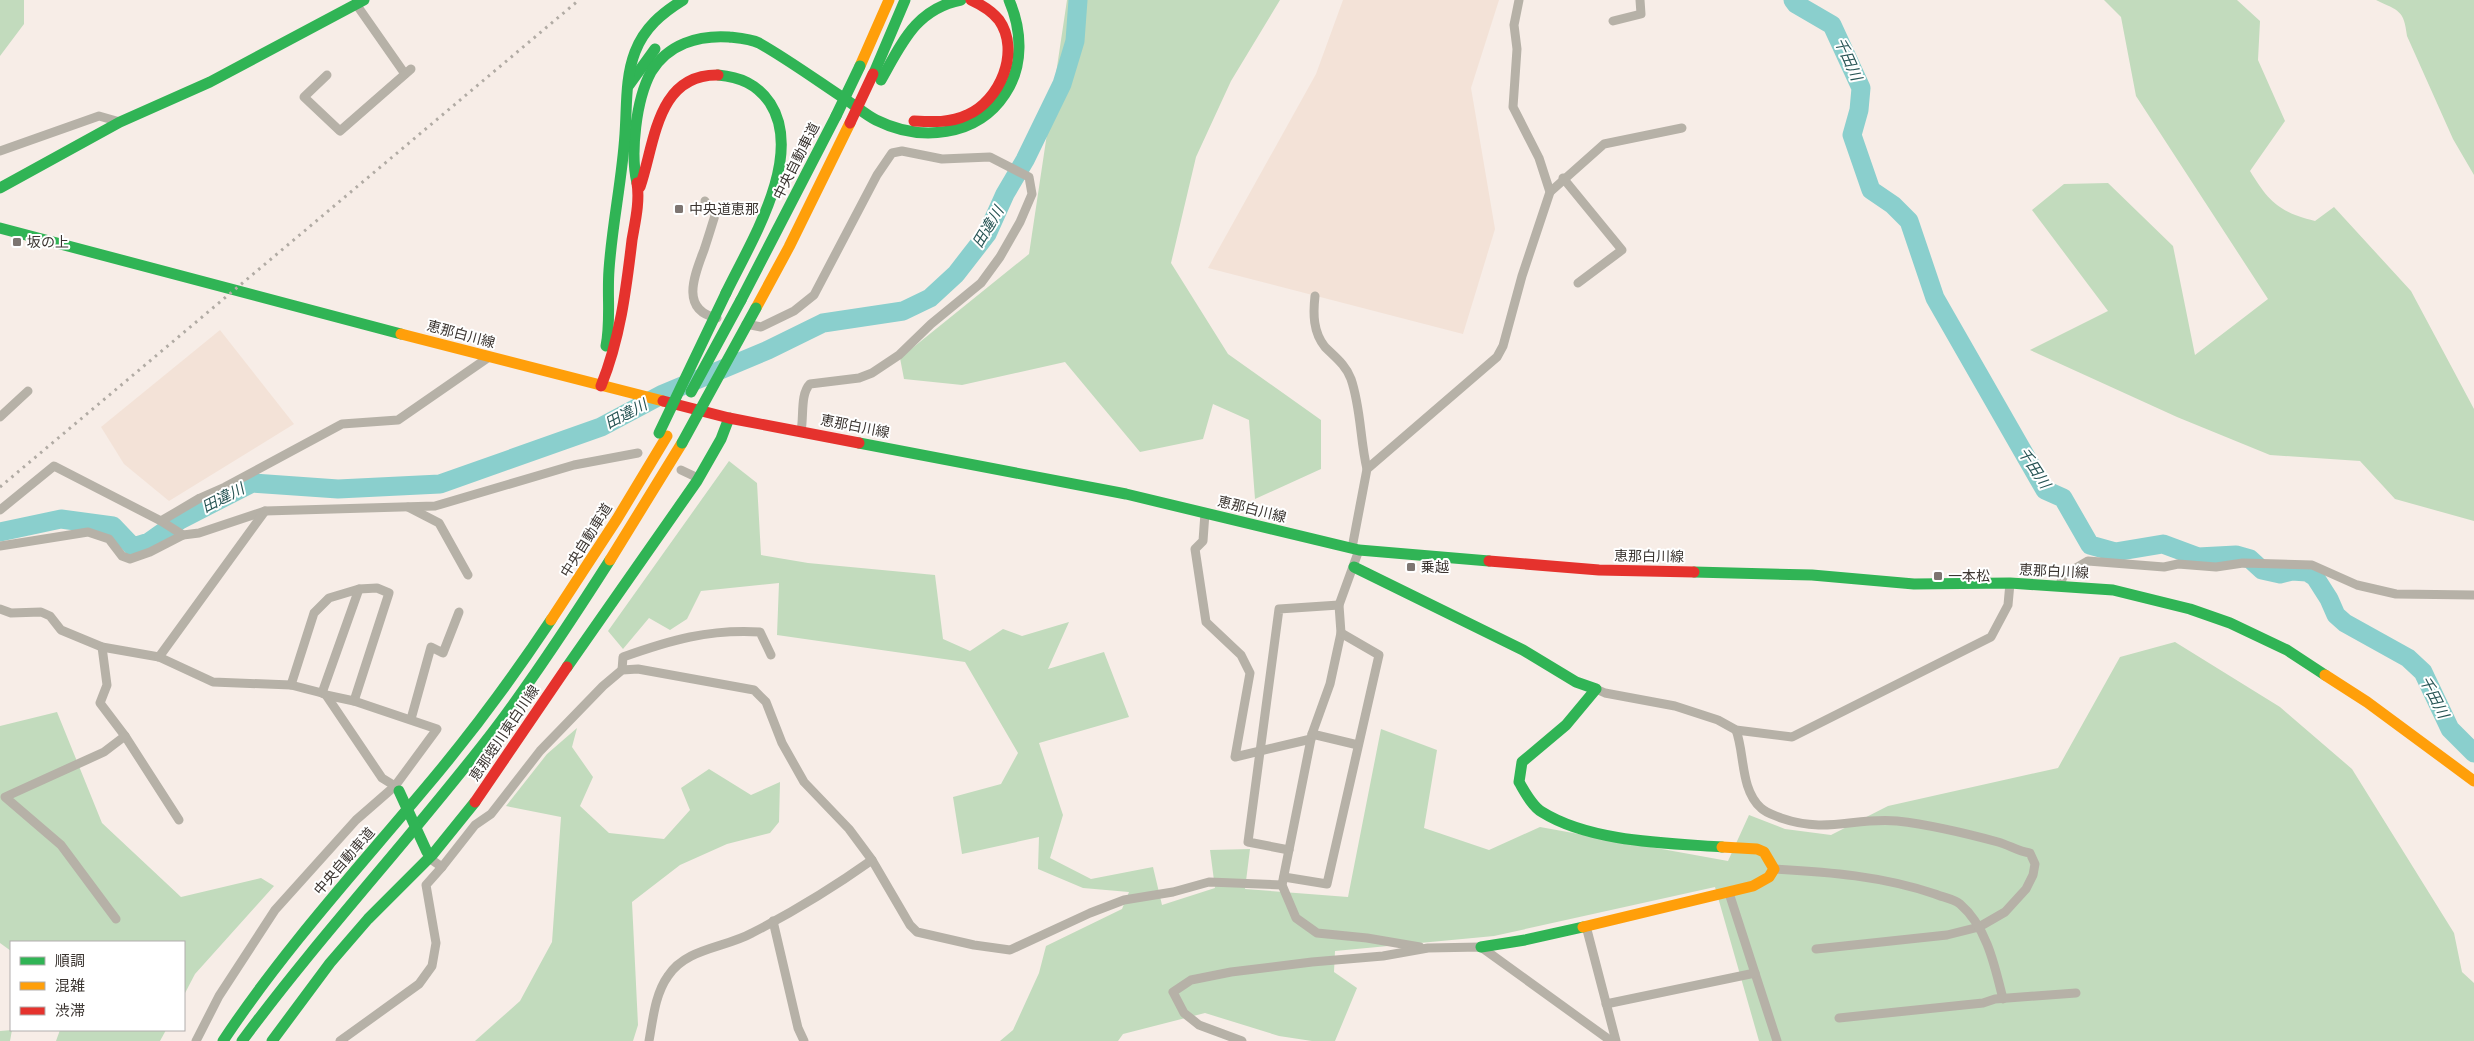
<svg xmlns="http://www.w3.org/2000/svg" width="2474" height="1041" viewBox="0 0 2474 1041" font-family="Literata,'Noto Sans JP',serif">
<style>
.built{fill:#f3e2d7}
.green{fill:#c2dbbd}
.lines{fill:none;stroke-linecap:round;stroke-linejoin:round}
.river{stroke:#8acfcd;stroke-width:19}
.street{stroke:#b6b1a7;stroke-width:9}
.fast{stroke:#30b455;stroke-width:11}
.slow{stroke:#ff9f0a;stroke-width:11}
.jam{stroke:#e5322d;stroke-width:11}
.rail{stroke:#b1aba4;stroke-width:3;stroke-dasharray:2.5 5;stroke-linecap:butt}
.fast-bridge{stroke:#30b455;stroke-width:11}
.jam-bridge{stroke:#e5322d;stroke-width:11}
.poi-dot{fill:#7d7571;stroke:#fff;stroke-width:2}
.labels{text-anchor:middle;stroke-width:4;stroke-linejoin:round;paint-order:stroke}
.street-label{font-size:14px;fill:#3b3531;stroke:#fff}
.poi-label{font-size:14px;fill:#3b3531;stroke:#fff;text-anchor:start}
.water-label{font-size:15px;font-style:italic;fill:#275454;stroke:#fff}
</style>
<rect width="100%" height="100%" fill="#f7ede7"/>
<!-- built -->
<g class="built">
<polygon points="1343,0 1499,0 1471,88 1495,229 1463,334 1208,268 1316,74"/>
<polygon points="220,330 294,424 169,501 124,464 101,427"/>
</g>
<!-- green -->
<g class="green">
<polygon points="0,0 24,0 24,24 0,56"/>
<polygon points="1067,0 1280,0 1231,81 1196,157 1171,263 1228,354 1321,420 1321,469 1255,499 1249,420 1213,404 1203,439 1140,452 1065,362 962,385 904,379 900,358 1029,254"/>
<path d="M2104,0H2237L2260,21L2258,60L2285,121L2250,171C2269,202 2279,212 2315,221L2334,207L2411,291L2474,409V521L2395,499L2360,461L2270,455L2177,417L2030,350L2108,311L2032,210L2064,184L2108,183L2173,246L2195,355L2268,299L2136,96L2121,17Z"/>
<path d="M2376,0H2474V175L2453,139L2407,36C2404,10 2399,11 2376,0Z"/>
<polygon points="729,461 757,483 761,555 808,563 935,575 943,639 970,651 1003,629 1022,636 1069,622 1048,669 1104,652 1129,717 1039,743 1063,815 1050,858 1091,879 1153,867 1162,905 1215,888 1210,850 1250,849 1245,889 1348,897 1381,729 1437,750 1424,828 1489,850 1540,827 1728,861 1749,815 1785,829 1831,835 1888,806 2058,768 2120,657 2175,642 2280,707 2352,769 2454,933 2462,972 2474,983 2474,1041 1759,1041 1715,887 1494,936 1335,951 1334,972 1357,988 1335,1041 1312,1041 1279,1036 1205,1013 1123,1034 1118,1041 1000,1041 1013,1030 1039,973 1046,946 1122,909 1129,892 1083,888 1038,869 1039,837 962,854 953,797 1001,784 1018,753 965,662 777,635 779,583 701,591 687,619 670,630 649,618 623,649 608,631"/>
<polygon points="57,712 102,823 181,897 261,878 274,886 195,974 184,995 184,942 11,942 11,951 0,943 0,726"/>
<polygon points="577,728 572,747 593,777 580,806 609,833 664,839 690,810 681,788 709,769 751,795 780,782 779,822 770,833 727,844 680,865 632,902 638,1025 633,1041 475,1041 520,1001 552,942 561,817 506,806 547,754"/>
<polygon points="12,1030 10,1041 0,1041 0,1031"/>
<polygon points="60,1030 166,1030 160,1041 56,1041"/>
</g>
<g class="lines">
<!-- river -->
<g class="river">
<polyline points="1793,0 1796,4 1832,25 1861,88 1859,110 1852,135 1871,190 1893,205 1909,221 1935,298 2045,490 2063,498 2090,545 2115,552 2163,544 2198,557 2236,555 2250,559 2262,570 2280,574 2292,571 2307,572 2315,577 2329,599 2336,615 2345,623 2408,658 2423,672 2450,729 2474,753"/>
<polyline points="0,532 61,519 113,526 133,547 149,542 180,520 252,483 338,489 440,484 601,427 663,394 768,350 823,323 903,311 930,298 956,274 987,234 1005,194 1025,160 1062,84 1075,41 1078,0"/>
</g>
<!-- street -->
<g class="street">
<polyline points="356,4 405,74"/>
<polyline points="1613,21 1641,14 1640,0"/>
<polyline points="327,75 304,97 340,131 411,69"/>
<polyline points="0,151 99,116 120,122"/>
<polyline points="1563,178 1622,250 1578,283"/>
<polyline points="1550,192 1604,144 1682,128"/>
<path d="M705,201L706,208L716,212C712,225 708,238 704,250C695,274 679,310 717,318"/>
<path d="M1315,296C1313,314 1313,332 1325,347C1335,357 1346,365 1351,379C1361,408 1360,440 1367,469"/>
<path d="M746,324L761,327L794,311L814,295L877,175L892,153L902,151L942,159L990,157L1029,177L1032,194L1020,222L1000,257L981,283L931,324L899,355L872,373L859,378L810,384C800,394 804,417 801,431"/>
<polyline points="0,417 28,391"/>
<polyline points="681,470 698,478"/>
<polyline points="408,507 439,523 468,575"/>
<polyline points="0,510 54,466 161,521 183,535"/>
<polyline points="1205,513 1203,541 1195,549 1206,622 1241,655 1250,673 1235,757 1311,739"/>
<polyline points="161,521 200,498 225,487 342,424 398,420 489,357"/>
<polyline points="0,546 88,532 109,539 122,556 130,559 150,552 183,535 199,533 265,511 435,506 574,465 638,453"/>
<polyline points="1352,548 1367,469 1497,357 1503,346 1522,276 1550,192 1539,158 1513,107 1517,49 1514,25 1519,0"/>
<polyline points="1359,550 1339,605 1341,633 1330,684 1312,734 1282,885 1296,918 1317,933 1367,938 1420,947"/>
<polyline points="2059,586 2064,575 2088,561 2164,567 2178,564 2216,567 2243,563 2312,565 2357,585 2396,594 2474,595"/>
<polyline points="0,609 11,613 41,612 50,616 61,630 102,647 159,657 213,682 291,685 322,693 326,695 382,778 395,786"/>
<polyline points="102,647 107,685 100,703 125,736 179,820"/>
<polyline points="159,657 265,511"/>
<path d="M622,670L623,657C671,640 708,629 760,632L771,655"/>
<polyline points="291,685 314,613 329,598 359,589 377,588 389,593 354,701"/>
<polyline points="1596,689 1605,693 1675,706 1718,720 1736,730 1792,737 1991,637 2008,605 2010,583"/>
<polyline points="322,693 359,589"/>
<polyline points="411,719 431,647 443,653 459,612"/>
<path d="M1736,730C1745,754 1740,789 1761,808C1766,813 1774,815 1781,818C1827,834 1854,817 1897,821C1932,825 1965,833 1998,842C2009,845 2019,852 2030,853L2035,864L2033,875L2026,889L2005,912L1979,927L1947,935L1816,949"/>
<polyline points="1312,734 1358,745"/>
<polyline points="1289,850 1248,842 1279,609 1339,605"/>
<polyline points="429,858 442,867 475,825 491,814 540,751 603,686 622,670 638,669 754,690 766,702 782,743 804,782 849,829 872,860 910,925 917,932 974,945 1010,950 1090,913 1124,900 1173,892 1209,882 1282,885"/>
<path d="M1774,869C1829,872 1882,876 1935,894C1942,897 1954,899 1960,904C1987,927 1995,967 2003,999"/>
<polyline points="1284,877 1327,884 1379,655 1341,633"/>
<polyline points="1729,893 1777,1041"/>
<polyline points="116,919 61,845 5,797 104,752 125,736"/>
<polyline points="773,921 798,1028 804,1041"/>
<polyline points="1586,926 1616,1041"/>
<polyline points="1606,1004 1755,973"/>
<polyline points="1839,1018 1983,1003 1995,999 2076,993"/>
<polyline points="196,1041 219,996 275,910 356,820 395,786 437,729 354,701 326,695"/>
<polyline points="340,1041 419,984 432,966 436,943 426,885 442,867"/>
<path d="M649,1041C653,1019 655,994 668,976C686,948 725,948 752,933C793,912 834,887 872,860"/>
<polyline points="1242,1041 1199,1025 1184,1013 1173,992 1191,980 1231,972 1312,962 1383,956 1428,948 1481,947 1611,1041"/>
</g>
<!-- fast -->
<g class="fast">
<polyline points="874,73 905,0"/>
<path d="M718,75C740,77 757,84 770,103C805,157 750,243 726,293"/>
<path d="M881,80C902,43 916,9 961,0"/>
<polyline points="629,85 655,49"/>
<path d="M637,183C630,153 636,100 651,72C668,44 698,35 729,37C738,38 751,39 759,43C789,60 819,82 848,101C857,107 866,115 876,120C920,142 977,137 1005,94C1024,66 1022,30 1009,0"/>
<polyline points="0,188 120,122 210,82 364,0"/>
<polyline points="0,228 401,334"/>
<polyline points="741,300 836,116"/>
<path d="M606,346C611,321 607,296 609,270C612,225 622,180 625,134C627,107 625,78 635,52C644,28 662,13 683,0"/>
<polyline points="859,443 1126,494 1359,550 1489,561"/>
<path d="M1354,567L1523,650L1576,682L1596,689L1566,725L1522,762L1519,782C1525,792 1532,806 1542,812C1590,842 1666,843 1722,847"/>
<polyline points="1694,572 1812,575 1914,584 2010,583 2113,590 2190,609 2230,623 2287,650 2325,675"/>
<polyline points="567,667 697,481 721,439 729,418"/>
<polyline points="1481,947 1525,940 1583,927"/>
<path d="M223,1041C282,952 353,874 421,793C468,738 511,680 551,620"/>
<path d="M242,1041C322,933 413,836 495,729C536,675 573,618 610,560"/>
<polyline points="272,1041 330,963 368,919 433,854 475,802"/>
</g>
<!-- slow -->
<g class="slow">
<polyline points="860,66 889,0"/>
<polyline points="756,308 789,247 850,123"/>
<polyline points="401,334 663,401"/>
<polyline points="610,560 682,443"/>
<polyline points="551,620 617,519 667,436"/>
<polyline points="2325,675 2367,702 2474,781"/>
<polyline points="1583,927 1753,886 1769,877 1774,869 1764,852 1757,849 1722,847"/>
</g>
<!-- jam -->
<g class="jam">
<path d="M914,121C932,122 951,123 967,115C1000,101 1021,51 999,20C991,10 982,5 971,0"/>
<path d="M640,187C655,144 656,74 718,75"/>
<path d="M601,386C620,339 626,291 632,240C635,222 640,202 637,183"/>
<polyline points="663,401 729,418 859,443"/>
<polyline points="1489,561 1599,570 1694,572"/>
<polyline points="475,802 567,667"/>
</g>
<!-- rail -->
<polyline class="rail" points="0,487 579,0"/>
<!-- fast-bridge -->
<g class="fast-bridge">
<polyline points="836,116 860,66"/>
<polyline points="691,392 741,300"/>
<polyline points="659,433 726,293"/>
<polyline points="682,443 756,308"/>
<polyline points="399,791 427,852"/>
</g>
<!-- jam-bridge -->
<polyline class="jam-bridge" points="850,123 873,74"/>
</g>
<!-- markers -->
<g class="poi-dot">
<rect x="674" y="204" width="10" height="10" rx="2.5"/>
<rect x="12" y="237" width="10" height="10" rx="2.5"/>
<rect x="1406" y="562" width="10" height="10" rx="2.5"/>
<rect x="1933" y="571" width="10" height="10" rx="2.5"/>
</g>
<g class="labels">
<!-- street labels -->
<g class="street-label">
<text transform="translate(796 161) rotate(-63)" y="5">中央自動車道</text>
<text transform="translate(461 334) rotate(15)" y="5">恵那白川線</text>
<text transform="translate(855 426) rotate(11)" y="5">恵那白川線</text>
<text transform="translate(1252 509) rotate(14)" y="5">恵那白川線</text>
<text transform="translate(586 540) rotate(-58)" y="5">中央自動車道</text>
<text transform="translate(1649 556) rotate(1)" y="5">恵那白川線</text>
<text transform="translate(2054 571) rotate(3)" y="5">恵那白川線</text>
<text transform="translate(504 733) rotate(-56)" y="5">恵那蛭川東白川線</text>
<text transform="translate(344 861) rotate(-49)" y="5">中央自動車道</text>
</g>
<!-- poi labels -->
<g class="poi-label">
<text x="689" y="214">中央道恵那</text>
<text x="27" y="247">坂の上</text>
<text x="1421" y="572">乗越</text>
<text x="1948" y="581">一本松</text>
</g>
<!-- water labels -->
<g class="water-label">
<text transform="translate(1848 59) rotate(66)" y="5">千田川</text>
<text transform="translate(988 227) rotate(-59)" y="5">田違川</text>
<text transform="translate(626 414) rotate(-28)" y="5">田違川</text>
<text transform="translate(2034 468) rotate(57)" y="5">千田川</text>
<text transform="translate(223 498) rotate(-27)" y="5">田違川</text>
<text transform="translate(2434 697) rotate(63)" y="5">千田川</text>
</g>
</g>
<!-- legend -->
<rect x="10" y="941" width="175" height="90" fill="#ffffff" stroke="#b1aead"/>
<rect x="20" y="957" width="25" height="8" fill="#30b455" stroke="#b1aead"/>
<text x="55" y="966" font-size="15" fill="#3b3531">順調</text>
<rect x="20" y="982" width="25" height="8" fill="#ff9f0a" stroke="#b1aead"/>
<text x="55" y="991" font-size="15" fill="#3b3531">混雑</text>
<rect x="20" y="1007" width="25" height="8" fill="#e5322d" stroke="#b1aead"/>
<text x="55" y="1016" font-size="15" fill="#3b3531">渋滞</text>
</svg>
